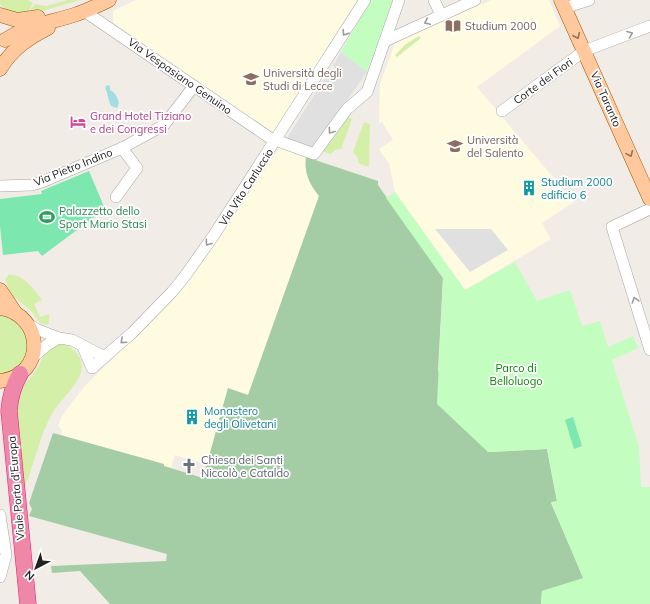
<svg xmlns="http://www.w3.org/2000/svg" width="650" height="604" viewBox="0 0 650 604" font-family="Mulish,sans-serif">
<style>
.education{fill:#fffbe1}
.grass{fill:#d4f0a8}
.cemetery{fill:#a5cda5}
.park{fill:#c3fec0}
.pitch{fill:#7de7b0}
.parking{fill:#e0e0e0}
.water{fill:#a2dde3}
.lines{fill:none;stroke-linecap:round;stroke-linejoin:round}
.minor-casing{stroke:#a7a7a7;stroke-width:12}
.major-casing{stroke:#9c5400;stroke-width:15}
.highway-casing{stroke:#eb177c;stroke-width:17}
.minor{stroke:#fff;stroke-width:11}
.major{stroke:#ffc89d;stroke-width:14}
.highway{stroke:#ef87a8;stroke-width:16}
.oneway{stroke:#9b9b9b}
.oneway2{stroke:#90745e}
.labels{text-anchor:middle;stroke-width:3.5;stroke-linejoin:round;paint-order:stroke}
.education-label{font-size:11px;fill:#785e54;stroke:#fff;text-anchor:start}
.street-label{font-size:11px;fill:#202020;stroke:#fff}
.hotel-label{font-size:11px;fill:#b23c85;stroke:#fff;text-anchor:start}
.culture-label{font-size:11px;fill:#0d838f;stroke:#fff;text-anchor:start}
.leisure-label{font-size:11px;fill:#27864d;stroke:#fff;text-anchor:start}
.park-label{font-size:11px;fill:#088502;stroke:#fff}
.worship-label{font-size:11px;fill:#5b616d;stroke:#fff;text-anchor:start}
</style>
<rect width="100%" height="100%" fill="#f1ece6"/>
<!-- education -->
<g class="education">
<polygon points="136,0 357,0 274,133 116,25 113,21 113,11"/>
<polygon points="491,0 549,0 560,26 477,87 574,202 542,223 551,239 465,290 395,192 389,164 379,149 393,140 382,122 379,123 380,84 395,43"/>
<polygon points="280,147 306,157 305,167 313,188 319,196 248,395 228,388 207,464 175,455 171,468 163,466 164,464 61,435 62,430 58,426 62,416 73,401 85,386 181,291"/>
</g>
<!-- grass -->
<g class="grass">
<polygon points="0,0 28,0 33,3 29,10 30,15 12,15 0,4"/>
<polygon points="68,0 80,0 32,14 31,9 35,4 46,6"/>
<polygon points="419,36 421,38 397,57 395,55 406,44"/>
<polygon points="346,116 352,119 341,149 335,150 331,154 321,151"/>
<polygon points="364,122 370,124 369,167 358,163 358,158 353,152"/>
<path d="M8,275C23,273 34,290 42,300L34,304L40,317L49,314V323L47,325L40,323L32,312L12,295L5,280Z"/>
<polygon points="0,312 5,312 26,329 28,355 17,370 0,376"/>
<path d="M58,344C72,344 85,357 81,372C77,387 61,399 53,412C39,436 34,466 23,492C21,473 11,408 17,393C22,385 30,380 35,372C45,357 40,355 58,344Z"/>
</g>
<!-- cemetery -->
<path class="cemetery" d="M306,157L378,181V185L443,278L438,370L488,452L547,449L557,502L551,503L584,579L542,591L541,604H110L80,571L52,573L51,566L166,561L167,554L29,516L32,509L29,503L53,433L164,464V466L203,478L228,388L248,395L319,196C309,183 304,173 306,157Z"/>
<!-- park -->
<g class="park">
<polygon points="371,0 393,0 367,72 341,52"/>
<polygon points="395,192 465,290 515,262 537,301 570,290 582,326 600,321 608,347 633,336 638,348 612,360 639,447 641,487 650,487 650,604 541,604 542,591 583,578 551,502 557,501 547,449 488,452 437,404 443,278 386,198"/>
</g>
<!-- pitch -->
<g class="pitch">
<polygon points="89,171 105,209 42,256 38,251 3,255 0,226 0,199 42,194 41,191"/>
<polygon points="573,417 582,446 574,449 565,420"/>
</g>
<!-- parking -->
<g class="parking">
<polygon points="341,52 367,72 313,148 287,138 329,72 333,74 336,69 333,66"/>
<polygon points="435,229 491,229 508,250 470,272"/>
</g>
<!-- water -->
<path class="water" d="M107,85L110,86V90C116,93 117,97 119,103L117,108L111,106C108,100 108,93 105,88Z"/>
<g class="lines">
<defs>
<g id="minor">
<polyline points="434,0 441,15"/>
<polyline points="564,8 589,0"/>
<polyline points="84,11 270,138 314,154 347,109 367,92 399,0"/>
<polyline points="385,41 475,0"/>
<polyline points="502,111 584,51 650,26"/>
<polyline points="0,186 32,185 42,182 122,148 164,125 194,86"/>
<polyline points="116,197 137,168 122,148"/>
<polyline points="650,209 612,227 650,350"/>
<polyline points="28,324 36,329 59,338 72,340 105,357"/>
<polyline points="83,347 92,368 132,333 172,292 185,276 214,235 365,0"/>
<polyline points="33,357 47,345 59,338"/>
<polyline points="0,515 6,555 0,577"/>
</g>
<g id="major">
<polyline points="561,0 650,199"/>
<polyline points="0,15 17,20 38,17"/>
<path d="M5,40C30,24 50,23 77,14C88,10 99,5 109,0"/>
<path d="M0,69C12,49 28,38 48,28"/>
<polyline points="0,290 14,311"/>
<path d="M0,308C45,315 46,376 0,381"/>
</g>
<path id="highway" d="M20,374C13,386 10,397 9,411L28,604"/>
</defs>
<!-- minor casing -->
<use href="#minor" class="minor-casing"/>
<!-- major casing -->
<use href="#major" class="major-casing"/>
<!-- highway casing -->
<use href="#highway" class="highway-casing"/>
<!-- minor -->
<use href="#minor" class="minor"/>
<!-- major -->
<use href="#major" class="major"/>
<!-- highway -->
<use href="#highway" class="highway"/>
</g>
<!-- one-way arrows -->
<defs><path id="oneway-chevron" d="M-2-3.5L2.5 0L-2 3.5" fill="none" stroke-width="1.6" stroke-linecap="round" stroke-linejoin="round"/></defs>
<g class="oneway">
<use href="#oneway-chevron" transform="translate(427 22) rotate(155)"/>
<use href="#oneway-chevron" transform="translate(345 33) rotate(122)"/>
<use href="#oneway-chevron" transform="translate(630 34) rotate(-21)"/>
<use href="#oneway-chevron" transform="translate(331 131) rotate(126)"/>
<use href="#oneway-chevron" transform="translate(208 243) rotate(126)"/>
<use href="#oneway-chevron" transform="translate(635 300) rotate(-107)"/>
<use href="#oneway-chevron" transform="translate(123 341) rotate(138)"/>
</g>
<g class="oneway2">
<use href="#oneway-chevron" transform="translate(577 36) rotate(65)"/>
<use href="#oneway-chevron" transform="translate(630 154) rotate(66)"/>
</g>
<!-- icons -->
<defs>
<symbol id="library-bare" viewBox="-9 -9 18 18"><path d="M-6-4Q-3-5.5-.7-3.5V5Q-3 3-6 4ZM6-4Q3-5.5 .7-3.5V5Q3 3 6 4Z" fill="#8d6e63" stroke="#fff" stroke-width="2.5" paint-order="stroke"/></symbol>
<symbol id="school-bare" viewBox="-9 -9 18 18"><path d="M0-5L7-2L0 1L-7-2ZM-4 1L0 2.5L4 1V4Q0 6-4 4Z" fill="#8d6e63" stroke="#fff" stroke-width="2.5" paint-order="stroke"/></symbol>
<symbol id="hotel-bare" viewBox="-9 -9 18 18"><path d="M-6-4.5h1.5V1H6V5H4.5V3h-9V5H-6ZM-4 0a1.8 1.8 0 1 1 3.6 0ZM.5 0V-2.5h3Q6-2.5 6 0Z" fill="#d1479c" stroke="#fff" stroke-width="2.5" paint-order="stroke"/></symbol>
<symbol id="university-bare" viewBox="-9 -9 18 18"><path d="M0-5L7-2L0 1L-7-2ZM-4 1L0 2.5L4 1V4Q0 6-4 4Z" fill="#8d6e63" stroke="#fff" stroke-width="2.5" paint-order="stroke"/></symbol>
<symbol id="building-bare" viewBox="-9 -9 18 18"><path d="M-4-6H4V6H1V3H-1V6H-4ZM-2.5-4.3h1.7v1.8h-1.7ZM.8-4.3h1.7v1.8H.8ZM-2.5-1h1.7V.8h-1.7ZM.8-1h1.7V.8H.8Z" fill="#0f9aa8" stroke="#fff" stroke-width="2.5" paint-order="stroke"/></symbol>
<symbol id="stadium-bare" viewBox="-9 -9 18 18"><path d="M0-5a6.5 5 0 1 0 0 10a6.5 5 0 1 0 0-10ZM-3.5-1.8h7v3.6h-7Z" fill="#2e9e5b" stroke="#fff" stroke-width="2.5" paint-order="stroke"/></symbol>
<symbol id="church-bare" viewBox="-9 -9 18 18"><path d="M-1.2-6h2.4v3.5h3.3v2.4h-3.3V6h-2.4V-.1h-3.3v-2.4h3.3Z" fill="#6b7280" stroke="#fff" stroke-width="2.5" paint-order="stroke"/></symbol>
</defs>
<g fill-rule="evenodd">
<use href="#library-bare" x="442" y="15" width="22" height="22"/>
<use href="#school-bare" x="240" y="68" width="22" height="22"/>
<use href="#hotel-bare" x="67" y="111" width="22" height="22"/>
<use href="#university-bare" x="444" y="135" width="22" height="22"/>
<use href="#building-bare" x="518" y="177" width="22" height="22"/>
<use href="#stadium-bare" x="36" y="206" width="22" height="22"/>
<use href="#building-bare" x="181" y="406" width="22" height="22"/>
<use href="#church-bare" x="178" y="455" width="22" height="22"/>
</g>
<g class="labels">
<!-- education labels -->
<g class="education-label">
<text x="465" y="30">Studium 2000</text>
<text x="263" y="77">Università degli<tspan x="263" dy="13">Studi di Lecce</tspan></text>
<text x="467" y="144">Università<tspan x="467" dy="13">del Salento</tspan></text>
</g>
<!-- street labels -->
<g class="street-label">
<text transform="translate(180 76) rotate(35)" y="4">Via Vespasiano Genuino</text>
<text transform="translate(543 81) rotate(-36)" y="4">Corte dei Fiori</text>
<text transform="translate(606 99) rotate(66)" y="4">Via Taranto</text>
<text transform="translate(73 167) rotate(-22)" y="4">Via Pietro Indino</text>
<text transform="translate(246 187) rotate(-57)" y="4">Via Vito Carluccio</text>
<text transform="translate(16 488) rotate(-95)" y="4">Viale Porta d'Europa</text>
</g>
<!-- hotel labels -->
<g class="hotel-label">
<text x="90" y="120">Grand Hotel Tiziano<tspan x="90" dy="13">e dei Congressi</tspan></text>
</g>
<!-- culture labels -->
<g class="culture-label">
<text x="541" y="186">Studium 2000<tspan x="541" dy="13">edificio 6</tspan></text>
<text x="204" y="415">Monastero<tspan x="204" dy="13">degli Olivetani</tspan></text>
</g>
<!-- leisure labels -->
<g class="leisure-label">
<text x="59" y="215">Palazzetto dello<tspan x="59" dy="13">Sport Mario Stasi</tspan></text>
</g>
<!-- park labels -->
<g class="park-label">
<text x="516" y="372">Parco di<tspan x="516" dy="13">Belloluogo</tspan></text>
</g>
<!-- worship labels -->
<g class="worship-label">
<text x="201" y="464">Chiesa dei Santi<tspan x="201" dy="13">Niccolò e Cataldo</tspan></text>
</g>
</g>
<!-- north arrow -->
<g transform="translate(36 568) rotate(221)" stroke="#ffffff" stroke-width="3" paint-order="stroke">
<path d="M0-3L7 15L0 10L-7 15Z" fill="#202020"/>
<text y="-6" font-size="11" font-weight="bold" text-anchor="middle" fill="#202020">N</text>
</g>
</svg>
